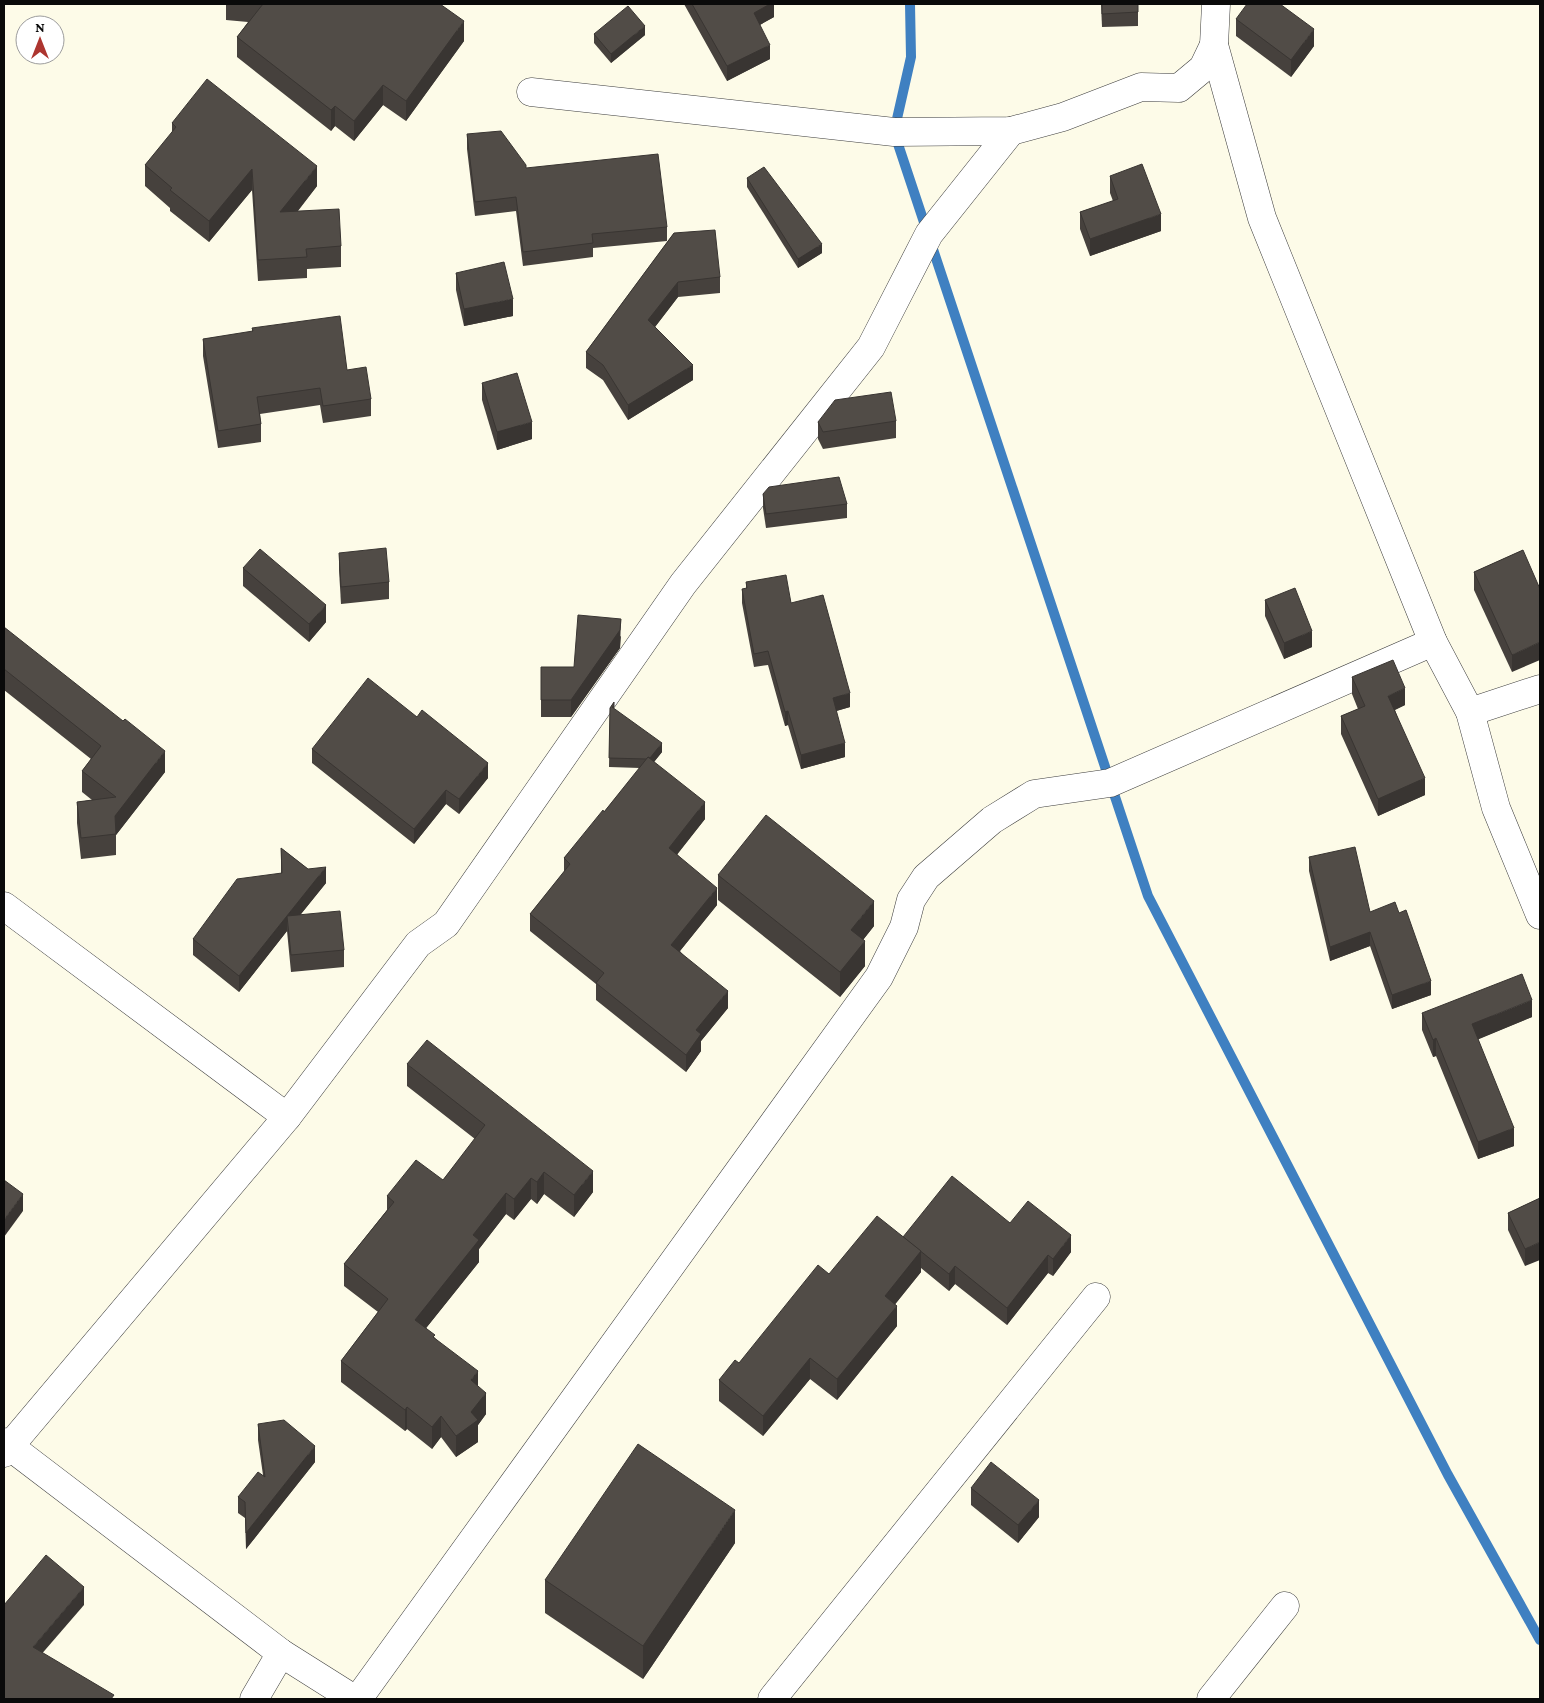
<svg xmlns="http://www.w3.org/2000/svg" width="1544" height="1703" viewBox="0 0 1544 1703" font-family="'Crimson Pro',serif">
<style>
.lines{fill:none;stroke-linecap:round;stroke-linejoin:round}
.stream{stroke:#3f80c1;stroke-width:10}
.minor-casing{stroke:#3d3d3d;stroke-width:29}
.minor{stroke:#fff;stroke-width:28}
.wall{fill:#46413d}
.shaded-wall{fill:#393532}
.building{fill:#514c47;stroke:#393532}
</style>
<rect width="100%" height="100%" fill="#fdfbe8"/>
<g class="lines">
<!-- stream -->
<polyline class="stream" points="910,4 911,57 894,132 1148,896 1448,1475 1540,1640"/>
<defs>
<g id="minor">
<polyline points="1216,4 1214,45 1262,218 1433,642 1470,712 1496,808 1540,915"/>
<polyline points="531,92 894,132 1011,131 1063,117 1141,87 1179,88 1203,68 1214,45"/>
<polyline points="1470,712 1540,689"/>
<polyline points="4,906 287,1117"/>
<polyline points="4,1442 281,1653 354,1699"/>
<polyline points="4,1453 287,1117 418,944 446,924 683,584 871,347 929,234 1011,131"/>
<polyline points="254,1699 281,1653"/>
<polyline points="358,1699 879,977 904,927 911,900 926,877 992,820 1034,794 1110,783 1433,642"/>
<polyline points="772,1699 1096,1297"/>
<polyline points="1211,1699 1285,1606"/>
</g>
</defs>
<!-- minor casing -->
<use href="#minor" class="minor-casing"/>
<!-- minor -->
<use href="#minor" class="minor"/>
</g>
<!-- wall -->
<g class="wall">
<polygon points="226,4 440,4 464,41 406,121 383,105 354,141 335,126 331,131 237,57 237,37 248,22 226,20"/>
<polygon points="684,4 774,4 774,17 760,25 770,59 727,81"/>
<polygon points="1101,4 1138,4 1138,26 1102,27"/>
<polygon points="1236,19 1314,46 1291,77 1236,36"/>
<polygon points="594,34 645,35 611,63 594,43"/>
<polygon points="172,123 317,186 298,211 341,246 341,267 307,269 307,278 258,281 252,190 209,242 170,211 170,208 145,186 145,165 172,133"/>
<polygon points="467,134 526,168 667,227 667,241 593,248 593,257 523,266 516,211 475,216 467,149"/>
<polygon points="1110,176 1161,231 1090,256 1080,229 1080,212 1113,201 1110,193"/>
<polygon points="747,178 822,253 798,268 747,187"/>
<polygon points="674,233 720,277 720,293 678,297 655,327 693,380 628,420 603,380 586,368 586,352"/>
<polygon points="456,273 513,316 464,326 456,290"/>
<polygon points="252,328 347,370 371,399 371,416 323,423 320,405 260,414 261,424 261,442 218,448 203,356 203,339 252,332"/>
<polygon points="482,383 532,439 497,450 482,400"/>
<polygon points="896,421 896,438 823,449 818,439 818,422"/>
<polygon points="763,494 847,504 847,518 766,528 763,508"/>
<polygon points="1523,550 1512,672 1474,590 1474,572"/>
<polygon points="339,553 389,582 389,599 341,604 339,570"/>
<polygon points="243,568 326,622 309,642 243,586"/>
<polygon points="746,582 791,603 850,707 836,711 845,757 801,769 788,725 785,726 768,665 754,667 742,603 742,589 746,589"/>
<polygon points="1265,600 1312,647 1284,659 1265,616"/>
<polygon points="4,627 165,772 116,835 116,855 81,859 77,823 77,802 92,800 82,792 82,771 91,759 4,690"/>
<polygon points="621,636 620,648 571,717 541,717 541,667 574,667"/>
<polygon points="1352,677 1405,705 1395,710 1425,795 1378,816 1341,734 1341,716 1358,709 1352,694"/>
<polygon points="614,702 614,709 662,752 654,762 705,819 677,854 717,905 680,951 728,1008 701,1041 701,1051 686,1072 596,1000 596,984 530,931 530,914 564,872 564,858 604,812 640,768 609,767 610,708"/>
<polygon points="312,749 488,778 459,814 446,804 414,844 312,763"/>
<polygon points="281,848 326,883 300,915 344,950 344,967 291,972 287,931 239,992 193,955 193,939 281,873"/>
<polygon points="1309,857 1370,912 1431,995 1392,1009 1370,946 1330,961 1309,871"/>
<polygon points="718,875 874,926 863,940 865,966 840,997 718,900"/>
<polygon points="1422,1013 1532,1017 1478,1039 1514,1146 1478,1159 1436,1056 1433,1057 1422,1030"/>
<polygon points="407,1064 593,1192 574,1217 544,1194 537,1204 531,1199 514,1220 506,1214 479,1249 479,1262 426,1328 478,1386 486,1414 478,1425 478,1442 456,1457 441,1437 432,1449 407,1429 405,1431 341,1382 341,1361 378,1312 344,1286 344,1264 387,1210 387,1196 443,1180 475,1139 407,1086"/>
<polygon points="1540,1198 1525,1266 1508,1230 1508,1213"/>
<polygon points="1010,1223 1071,1252 1053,1276 1048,1273 1007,1325 955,1284 949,1291 921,1268 921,1272 895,1304 897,1326 837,1400 810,1379 763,1436 719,1401 719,1380 739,1363 829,1274 903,1237"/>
<polygon points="258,1424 315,1462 246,1549 245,1518 238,1513 238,1497 263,1475 258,1440"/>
<polygon points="971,1488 1039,1517 1018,1543 971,1505"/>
<polygon points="735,1543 643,1679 545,1613 545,1580"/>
</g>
<!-- shaded-wall -->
<g class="shaded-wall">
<polygon points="770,4 774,4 774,17 754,28 754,13"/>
<polygon points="464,21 464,41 406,121 406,101"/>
<polygon points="645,26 645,35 611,63 611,54"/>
<polygon points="1314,29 1314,46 1291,77 1291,60"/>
<polygon points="770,45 770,59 727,81 727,66"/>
<polygon points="383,85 383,105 354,141 354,121"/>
<polygon points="335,106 335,126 331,131 331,110"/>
<polygon points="317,166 317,186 280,233 280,212"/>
<polygon points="252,169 252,190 209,242 209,221"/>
<polygon points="1161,214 1161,231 1090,256 1090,239"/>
<polygon points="822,244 822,253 798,268 798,259"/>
<polygon points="678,282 678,297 648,336 648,320"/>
<polygon points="513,299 513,316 464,326 464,309"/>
<polygon points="693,365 693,380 628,420 628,405"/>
<polygon points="532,422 532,439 497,450 497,432"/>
<polygon points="326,605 326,622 309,642 309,624"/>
<polygon points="621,619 620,648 571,717 571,700"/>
<polygon points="1312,631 1312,647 1284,659 1284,643"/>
<polygon points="1540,642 1540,660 1512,672 1512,655"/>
<polygon points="1405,688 1405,705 1388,713 1388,696"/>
<polygon points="850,693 850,707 833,712 833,698"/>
<polygon points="788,711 788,725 785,726 785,712"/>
<polygon points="662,743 662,752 649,768 649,759"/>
<polygon points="845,743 845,757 801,769 801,755"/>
<polygon points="165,751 165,772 116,835 115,816"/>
<polygon points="488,763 488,778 459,814 459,799"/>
<polygon points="1425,778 1425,795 1378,816 1378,799"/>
<polygon points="446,790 446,804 414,844 414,829"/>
<polygon points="705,802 705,819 669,865 669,848"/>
<polygon points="326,867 326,883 289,929 287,916 287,931 239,992 239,976"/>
<polygon points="717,888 717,905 671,962 671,945"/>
<polygon points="874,901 874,926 851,955 851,930"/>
<polygon points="1370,932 1370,946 1330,961 1330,947"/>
<polygon points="865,941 865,966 840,997 840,972"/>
<polygon points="1431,981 1431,995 1392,1009 1392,995"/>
<polygon points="728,991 728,1008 701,1041 701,1051 686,1072 686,1055 696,1030"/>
<polygon points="1532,1000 1532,1017 1472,1042 1472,1024"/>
<polygon points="1436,1038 1436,1056 1433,1057 1433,1040"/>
<polygon points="1514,1128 1514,1146 1478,1159 1478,1142"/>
<polygon points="593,1171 593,1192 574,1217 574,1195"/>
<polygon points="544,1172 544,1194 537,1204 537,1182"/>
<polygon points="531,1178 531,1199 514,1220 514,1199"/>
<polygon points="506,1193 506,1214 479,1249 479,1262 415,1342 415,1320 473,1235"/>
<polygon points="23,1194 23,1211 4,1237 4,1220"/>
<polygon points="1071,1235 1071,1252 1053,1276 1053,1259"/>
<polygon points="1540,1242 1540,1260 1525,1266 1525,1249"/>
<polygon points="921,1251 921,1272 885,1317 885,1296"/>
<polygon points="1048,1255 1048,1273 1007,1325 1007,1308"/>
<polygon points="955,1266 955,1284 949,1291 949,1274"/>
<polygon points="897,1306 897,1326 837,1400 837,1379"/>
<polygon points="810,1358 810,1379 763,1436 763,1416"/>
<polygon points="478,1371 478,1393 471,1380"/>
<polygon points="486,1393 486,1414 478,1425 478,1442 456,1457 456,1436 471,1412"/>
<polygon points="407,1407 407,1429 405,1431 405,1410"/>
<polygon points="441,1416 441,1437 432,1449 432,1427"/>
<polygon points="315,1446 315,1462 246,1549 246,1533"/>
<polygon points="1039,1500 1039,1517 1018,1543 1018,1525"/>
<polygon points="735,1510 735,1543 643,1679 643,1646"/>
<polygon points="84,1587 84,1605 33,1664 33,1647"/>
</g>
<!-- building -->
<g class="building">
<polygon points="263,4 440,4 464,21 406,101 383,85 354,121 335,106 331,110 237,37"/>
<polygon points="692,4 770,4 754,13 770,45 727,66"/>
<polygon points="1102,4 1138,4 1138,12 1102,14"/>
<polygon points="1247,4 1280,4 1314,29 1291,60 1236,19"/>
<polygon points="628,6 645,26 611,54 594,34"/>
<polygon points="207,79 317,166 280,212 339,209 341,246 306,249 307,257 258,260 252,169 209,221 170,190 172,188 145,165 176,127 172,123"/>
<polygon points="501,131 526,165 526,168 658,154 667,227 592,234 593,243 523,252 516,197 475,202 467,134"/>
<polygon points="1142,164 1161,214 1090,239 1080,212 1118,199 1110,176"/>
<polygon points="764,167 822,244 798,259 747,178"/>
<polygon points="715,230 720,277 678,282 648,320 693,365 628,405 603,365 586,352 674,233"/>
<polygon points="504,262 513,299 464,309 456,273"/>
<polygon points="340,316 347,370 366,367 371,399 323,406 320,388 257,397 261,424 218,431 203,339 253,331 252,328"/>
<polygon points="517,373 532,422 497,432 482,383"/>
<polygon points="891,392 896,421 823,432 818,422 835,400"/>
<polygon points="839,477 847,504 766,514 763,494 769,487"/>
<polygon points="386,548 389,582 341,587 339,553"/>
<polygon points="260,549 326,605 309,624 243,568"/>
<polygon points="1523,550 1540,589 1540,642 1512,655 1474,572"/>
<polygon points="786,575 791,603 823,595 850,693 833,698 845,743 801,755 788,711 785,712 768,651 754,654 742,589 747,588 746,582"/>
<polygon points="1295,588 1312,631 1284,643 1265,600"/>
<polygon points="578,615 621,619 620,630 571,700 541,700 541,667 574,667"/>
<polygon points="4,627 123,721 125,719 165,751 115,816 116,834 81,838 77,802 116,797 82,771 101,746 4,669"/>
<polygon points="1393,660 1405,688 1388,696 1425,778 1378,799 1341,716 1365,706 1352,677"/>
<polygon points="368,678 417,717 422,710 488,763 459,799 446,790 414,829 312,749"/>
<polygon points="614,702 614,707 612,707 662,743 650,758 648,757 646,759 609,758 610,708"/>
<polygon points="648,757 705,802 669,848 717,888 671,945 728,991 696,1030 701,1034 686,1055 596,983 604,973 530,914 570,864 564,858 603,810 604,812"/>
<polygon points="766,815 874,901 851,930 865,941 840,972 718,875"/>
<polygon points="1355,847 1370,912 1395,902 1399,913 1406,910 1431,981 1392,995 1370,932 1330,947 1309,857"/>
<polygon points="281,848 308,869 326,867 239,976 193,939 237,879 282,873"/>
<polygon points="340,911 344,950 291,955 287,916"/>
<polygon points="1522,974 1532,1000 1472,1024 1514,1128 1478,1142 1436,1038 1433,1040 1422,1013"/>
<polygon points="427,1040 593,1171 574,1195 544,1172 537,1182 531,1178 514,1199 506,1193 473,1235 479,1240 415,1320 435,1335 433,1337 478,1371 471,1380 486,1393 471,1412 478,1420 456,1436 441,1416 432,1427 407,1407 405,1410 341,1361 388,1299 344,1264 394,1202 387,1196 416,1160 443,1180 485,1125 407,1064"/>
<polygon points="952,1176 1010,1223 1028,1201 1071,1235 1053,1259 1048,1255 1007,1308 955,1266 949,1274 903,1237"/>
<polygon points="4,1180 23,1194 4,1220"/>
<polygon points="1540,1198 1540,1242 1525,1249 1508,1213"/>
<polygon points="877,1216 921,1251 885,1296 897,1306 837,1379 810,1358 763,1416 719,1380 735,1360 739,1363 818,1265 829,1274"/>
<polygon points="284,1420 315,1446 246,1533 245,1502 238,1497 258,1472 265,1477 258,1424"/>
<polygon points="638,1444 735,1510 643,1646 545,1580"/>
<polygon points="991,1462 1039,1500 1018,1525 971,1488"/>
<polygon points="46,1555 84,1587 33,1647 114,1695 111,1699 4,1699 4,1605"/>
</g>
<!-- border -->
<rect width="1544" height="1703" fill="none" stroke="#0a0a0a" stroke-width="10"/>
<!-- north arrow -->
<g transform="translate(40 40)"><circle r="24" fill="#ffffff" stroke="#9d9d9d"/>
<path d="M0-4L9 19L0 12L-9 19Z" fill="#ad352f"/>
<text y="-8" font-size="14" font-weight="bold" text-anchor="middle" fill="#0a0a0a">N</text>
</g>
</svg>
